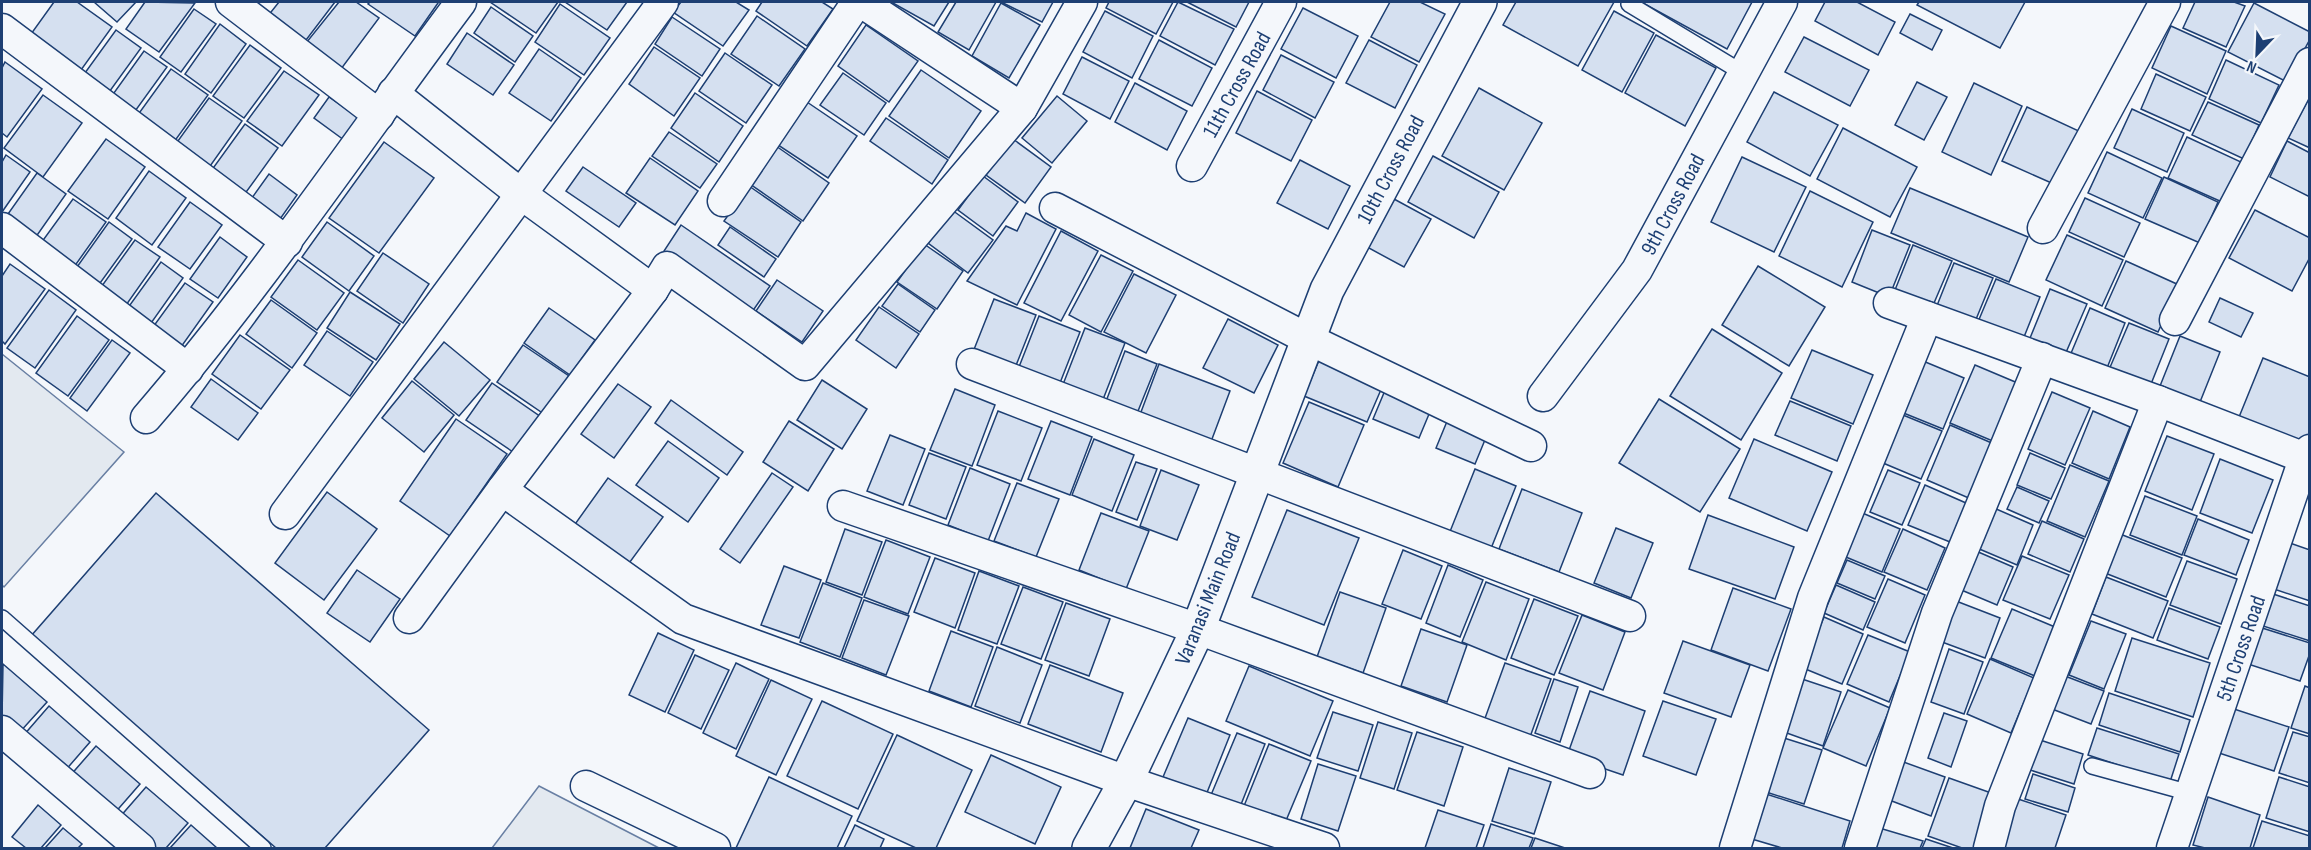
<svg xmlns="http://www.w3.org/2000/svg" width="2311" height="850" viewBox="0 0 2311 850" font-family="'Sofia Sans Condensed',sans-serif">
<style>
.green{fill:#e3e9f0;stroke:#687fa3;stroke-width:1.5}
.building{fill:#d5e0f0;stroke:#1d3f73;stroke-width:1.5}
.lines{fill:none;stroke-linecap:round;stroke-linejoin:round}
.service-casing{stroke:#1d3f73;stroke-width:18}
.minor-casing{stroke:#1d3f73;stroke-width:33}
.tertiary-casing{stroke:#1d3f73;stroke-width:36}
.service{stroke:#f4f7fb;stroke-width:15}
.minor{stroke:#f4f7fb;stroke-width:30}
.tertiary{stroke:#f4f7fb;stroke-width:33}
.labels{text-anchor:middle;stroke-width:4.5;stroke-linejoin:round;paint-order:stroke}
.street-label{font-size:22px;fill:#1d3f73;stroke:#f4f7fb}
</style>
<rect width="100%" height="100%" fill="#f4f7fb"/>
<!-- green -->
<g class="green">
<polygon points="2,354 124,452 4,587 2,585"/>
<polygon points="539,786 659,848 492,848"/>
</g>
<!-- building -->
<g class="building">
<polygon points="54,2 77,2 112,27 81,70 31,34"/>
<polygon points="94,2 136,2 117,22"/>
<polygon points="145,2 195,3 159,52 126,29"/>
<polygon points="279,2 335,2 303,44 267,17"/>
<polygon points="339,2 356,2 379,18 341,69 306,43"/>
<polygon points="370,2 437,2 438,3 415,36 368,4"/>
<polygon points="490,2 558,2 536,33"/>
<polygon points="565,2 627,2 607,30"/>
<polygon points="681,2 736,2 749,10 723,46 673,12"/>
<polygon points="762,2 822,2 833,9 807,46 756,11"/>
<polygon points="891,2 949,2 934,26"/>
<polygon points="956,2 996,2 969,50 938,32"/>
<polygon points="1001,2 1053,2 1042,22"/>
<polygon points="1109,2 1173,2 1156,34 1106,8"/>
<polygon points="1178,2 1234,29 1215,65 1160,36"/>
<polygon points="1187,2 1249,2 1236,27"/>
<polygon points="1390,2 1420,2 1445,14 1419,62 1371,37"/>
<polygon points="1516,2 1614,2 1578,66 1503,25"/>
<polygon points="1641,2 1752,2 1727,49"/>
<polygon points="1825,2 1857,2 1895,22 1878,55 1815,21"/>
<polygon points="1919,2 2025,2 2000,48 1917,5"/>
<polygon points="2195,2 2234,2 2245,6 2226,47 2183,28"/>
<polygon points="1001,3 1040,25 1009,78 972,56"/>
<polygon points="2254,3 2310,32 2310,39 2287,82 2228,52"/>
<polygon points="560,4 610,38 584,75 535,42"/>
<polygon points="491,7 533,36 515,62 474,33"/>
<polygon points="1303,8 1358,36 1336,78 1281,49"/>
<polygon points="194,9 216,24 181,72 160,57"/>
<polygon points="1105,11 1153,36 1132,78 1083,52"/>
<polygon points="1614,11 1654,33 1622,92 1582,70"/>
<polygon points="1910,14 1942,30 1932,50 1900,33"/>
<polygon points="757,16 805,49 779,86 731,54"/>
<polygon points="672,17 720,49 702,76 655,44"/>
<polygon points="220,24 246,44 211,93 185,74"/>
<polygon points="866,25 918,61 889,102 838,66"/>
<polygon points="2171,26 2226,51 2207,94 2152,68"/>
<polygon points="116,30 141,48 107,95 82,77"/>
<polygon points="467,33 514,65 493,95 447,64"/>
<polygon points="1656,35 1716,68 1685,126 1625,93"/>
<polygon points="1804,37 1869,70 1850,106 1785,72"/>
<polygon points="1159,40 1212,68 1192,106 1139,79"/>
<polygon points="1369,40 1417,65 1395,108 1346,83"/>
<polygon points="250,45 281,68 244,118 213,96"/>
<polygon points="654,47 700,78 674,116 629,84"/>
<polygon points="539,49 581,78 551,121 509,93"/>
<polygon points="144,51 167,67 133,114 111,97"/>
<polygon points="725,53 772,85 746,123 699,91"/>
<polygon points="1281,55 1334,82 1315,118 1263,90"/>
<polygon points="1082,57 1129,81 1110,119 1063,94"/>
<polygon points="2226,60 2279,85 2261,123 2209,99"/>
<polygon points="5,62 42,89 7,137 2,133 2,68"/>
<polygon points="171,69 208,95 174,142 137,116"/>
<polygon points="921,70 981,111 949,158 889,116"/>
<polygon points="284,71 319,95 282,146 247,121"/>
<polygon points="843,73 886,103 864,135 820,105"/>
<polygon points="2156,74 2206,97 2190,131 2141,109"/>
<polygon points="1917,82 1947,97 1924,140 1895,125"/>
<polygon points="1135,83 1187,111 1167,150 1115,122"/>
<polygon points="1974,83 2022,106 1991,175 1942,152"/>
<polygon points="1479,88 1542,123 1504,190 1442,156"/>
<polygon points="1257,91 1312,120 1291,161 1236,133"/>
<polygon points="1774,92 1838,125 1810,176 1747,142"/>
<polygon points="695,93 743,126 719,162 671,128"/>
<polygon points="43,95 82,123 43,177 4,148"/>
<polygon points="1057,96 1087,121 1052,163 1022,138"/>
<polygon points="2310,96 2310,148 2288,138"/>
<polygon points="329,97 359,118 344,140 314,118"/>
<polygon points="209,98 242,121 208,169 175,145"/>
<polygon points="804,100 857,136 828,178 775,143"/>
<polygon points="2208,102 2259,125 2244,159 2192,135"/>
<polygon points="2027,107 2081,132 2056,185 2002,161"/>
<polygon points="2132,109 2184,133 2167,172 2114,148"/>
<polygon points="886,118 948,160 932,184 870,141"/>
<polygon points="245,124 278,148 244,195 211,171"/>
<polygon points="1843,128 1917,167 1890,217 1817,179"/>
<polygon points="669,132 717,164 700,188 652,156"/>
<polygon points="2187,137 2241,162 2222,202 2168,178"/>
<polygon points="106,139 145,167 108,219 68,191"/>
<polygon points="1013,139 1051,167 1025,203 986,175"/>
<polygon points="2287,141 2310,153 2310,197 2270,177"/>
<polygon points="384,142 434,178 379,253 329,218"/>
<polygon points="776,146 829,183 803,221 750,184"/>
<polygon points="2107,152 2162,178 2143,218 2088,193"/>
<polygon points="6,155 30,172 2,212 2,162"/>
<polygon points="1433,156 1499,192 1474,238 1408,202"/>
<polygon points="1742,157 1806,187 1774,252 1711,222"/>
<polygon points="650,158 698,191 675,225 626,193"/>
<polygon points="1300,160 1350,186 1328,229 1277,203"/>
<polygon points="583,167 636,203 619,227 566,191"/>
<polygon points="149,171 186,198 152,245 116,218"/>
<polygon points="37,173 66,194 33,241 3,221"/>
<polygon points="269,174 297,195 273,229 244,209"/>
<polygon points="983,176 1018,202 993,236 958,210"/>
<polygon points="2164,177 2218,202 2200,243 2145,219"/>
<polygon points="749,186 801,222 778,257 724,221"/>
<polygon points="1910,188 2028,237 2009,282 1891,233"/>
<polygon points="1810,191 1873,222 1842,287 1779,256"/>
<polygon points="2085,198 2140,223 2124,257 2069,232"/>
<polygon points="73,199 106,222 74,267 41,243"/>
<polygon points="1394,199 1431,219 1404,267 1367,247"/>
<polygon points="190,202 222,225 190,269 158,247"/>
<polygon points="952,210 993,240 968,273 928,243"/>
<polygon points="2255,210 2310,238 2310,257 2292,291 2229,258"/>
<polygon points="1026,213 1056,229 1017,305 967,281 1006,226 1017,231"/>
<polygon points="109,222 132,239 95,290 72,274"/>
<polygon points="327,222 374,256 349,291 302,257"/>
<polygon points="681,225 770,286 752,312 664,251"/>
<polygon points="730,227 776,259 764,277 718,245"/>
<polygon points="1872,230 1910,245 1889,297 1852,282"/>
<polygon points="1061,231 1098,251 1061,321 1024,303"/>
<polygon points="2067,235 2123,260 2102,306 2046,280"/>
<polygon points="220,237 247,257 218,298 190,279"/>
<polygon points="135,240 160,257 124,308 99,290"/>
<polygon points="924,244 963,271 937,309 897,282"/>
<polygon points="1913,245 1952,261 1931,310 1893,295"/>
<polygon points="383,253 429,284 403,323 357,291"/>
<polygon points="1101,255 1133,271 1101,332 1069,315"/>
<polygon points="298,260 344,293 317,330 271,297"/>
<polygon points="2126,261 2179,285 2158,332 2105,308"/>
<polygon points="161,262 183,278 149,326 127,309"/>
<polygon points="1954,263 1993,278 1972,329 1934,313"/>
<polygon points="10,264 45,289 5,344 2,341 2,276"/>
<polygon points="1758,266 1825,307 1789,366 1722,325"/>
<polygon points="1134,274 1176,295 1146,353 1104,332"/>
<polygon points="1996,279 2040,297 2020,347 1975,329"/>
<polygon points="777,280 823,311 802,342 756,311"/>
<polygon points="185,283 213,302 181,347 153,327"/>
<polygon points="898,284 935,310 920,332 882,306"/>
<polygon points="2050,289 2087,304 2064,357 2028,343"/>
<polygon points="49,290 76,310 35,368 7,348"/>
<polygon points="350,292 400,324 376,360 327,328"/>
<polygon points="2220,298 2253,313 2241,337 2209,322"/>
<polygon points="994,299 1036,315 1013,373 971,357"/>
<polygon points="271,300 317,333 292,368 246,334"/>
<polygon points="879,307 919,334 896,368 856,340"/>
<polygon points="549,308 595,340 570,375 524,343"/>
<polygon points="2090,308 2125,323 2105,373 2069,358"/>
<polygon points="77,316 109,340 68,396 36,373"/>
<polygon points="1039,316 1080,332 1058,388 1017,372"/>
<polygon points="1228,319 1278,345 1254,393 1203,368"/>
<polygon points="2129,323 2169,339 2149,389 2108,372"/>
<polygon points="1085,328 1125,343 1102,402 1062,387"/>
<polygon points="1712,329 1782,373 1741,440 1670,396"/>
<polygon points="327,331 373,362 350,396 304,365"/>
<polygon points="240,335 290,370 261,409 212,374"/>
<polygon points="2180,336 2220,352 2198,407 2158,391"/>
<polygon points="112,340 130,353 87,411 70,398"/>
<polygon points="444,342 490,380 459,416 414,379"/>
<polygon points="523,345 569,376 544,414 497,382"/>
<polygon points="1812,350 1873,375 1853,424 1791,398"/>
<polygon points="1125,351 1157,364 1136,416 1105,404"/>
<polygon points="1320,358 1383,385 1367,422 1304,396"/>
<polygon points="2263,358 2310,377 2310,444 2237,422"/>
<polygon points="1923,361 1964,378 1943,429 1901,412"/>
<polygon points="1159,364 1230,391 1209,447 1138,420"/>
<polygon points="1975,365 2020,384 1995,442 1950,423"/>
<polygon points="211,379 258,413 238,440 191,407"/>
<polygon points="822,380 867,409 842,449 797,420"/>
<polygon points="412,381 454,415 424,452 382,418"/>
<polygon points="492,383 541,417 516,454 466,420"/>
<polygon points="618,384 651,407 614,458 581,434"/>
<polygon points="1386,388 1432,407 1419,438 1373,419"/>
<polygon points="955,389 995,405 972,466 930,450"/>
<polygon points="2052,392 2090,408 2065,465 2028,449"/>
<polygon points="1659,399 1740,449 1700,512 1619,463"/>
<polygon points="671,400 743,452 727,475 655,423"/>
<polygon points="1790,401 1851,426 1837,461 1775,435"/>
<polygon points="1309,402 1364,425 1338,487 1283,463"/>
<polygon points="998,411 1042,428 1021,481 977,465"/>
<polygon points="2093,411 2130,427 2109,479 2072,463"/>
<polygon points="1903,415 1942,431 1921,479 1883,463"/>
<polygon points="456,419 507,454 450,536 400,501"/>
<polygon points="1448,419 1487,435 1475,464 1436,448"/>
<polygon points="789,421 834,449 808,491 763,462"/>
<polygon points="1051,421 1092,437 1070,495 1028,479"/>
<polygon points="1950,425 1994,444 1971,499 1927,480"/>
<polygon points="890,435 925,449 903,505 867,491"/>
<polygon points="2167,436 2214,454 2192,510 2145,491"/>
<polygon points="1094,439 1134,455 1112,511 1072,495"/>
<polygon points="1754,439 1832,472 1807,531 1729,498"/>
<polygon points="668,441 719,478 688,522 636,485"/>
<polygon points="929,453 966,467 946,519 909,505"/>
<polygon points="2030,453 2065,468 2051,499 2017,485"/>
<polygon points="2220,459 2273,480 2252,533 2200,513"/>
<polygon points="1136,462 1157,469 1137,520 1116,512"/>
<polygon points="2070,465 2109,481 2085,537 2047,521"/>
<polygon points="970,468 1010,484 988,541 948,525"/>
<polygon points="1475,469 1516,486 1490,551 1449,534"/>
<polygon points="1161,470 1199,485 1177,540 1140,526"/>
<polygon points="1888,470 1920,483 1902,525 1870,512"/>
<polygon points="772,473 793,487 740,563 720,549"/>
<polygon points="608,478 663,517 627,566 573,527"/>
<polygon points="1017,483 1059,499 1036,557 994,541"/>
<polygon points="1925,485 1966,503 1950,542 1908,525"/>
<polygon points="2017,487 2049,501 2039,523 2007,509"/>
<polygon points="1522,489 1582,513 1559,572 1499,549"/>
<polygon points="327,492 377,529 324,600 275,563"/>
<polygon points="156,493 429,730 325,848 276,848 31,636"/>
<polygon points="2145,496 2197,516 2182,555 2130,535"/>
<polygon points="1994,508 2033,525 2017,565 1977,548"/>
<polygon points="1287,510 1359,538 1324,625 1252,597"/>
<polygon points="1860,512 1900,529 1882,572 1841,555"/>
<polygon points="1101,513 1149,531 1126,589 1079,570"/>
<polygon points="1708,515 1794,547 1775,599 1689,569"/>
<polygon points="2198,519 2249,540 2236,575 2184,555"/>
<polygon points="2042,521 2084,539 2070,572 2028,554"/>
<polygon points="1616,528 1653,543 1631,598 1594,583"/>
<polygon points="845,529 882,542 862,595 826,582"/>
<polygon points="1903,529 1945,548 1927,590 1884,572"/>
<polygon points="2120,534 2182,558 2166,597 2105,573"/>
<polygon points="886,540 930,557 908,614 864,597"/>
<polygon points="2287,542 2310,550 2310,601 2271,588"/>
<polygon points="1403,550 1442,566 1421,619 1382,604"/>
<polygon points="1976,551 2013,567 1997,605 1959,589"/>
<polygon points="2022,556 2069,575 2050,619 2003,600"/>
<polygon points="935,558 975,573 955,628 914,612"/>
<polygon points="1847,560 1885,576 1875,599 1837,583"/>
<polygon points="2187,561 2237,579 2221,624 2170,605"/>
<polygon points="1448,565 1483,580 1460,637 1426,623"/>
<polygon points="784,566 821,580 799,638 761,625"/>
<polygon points="357,570 400,599 370,642 327,613"/>
<polygon points="979,571 1019,586 997,644 958,630"/>
<polygon points="2106,577 2168,601 2153,638 2092,614"/>
<polygon points="1888,579 1925,595 1905,643 1867,627"/>
<polygon points="1486,582 1529,599 1506,660 1462,642"/>
<polygon points="823,583 862,598 840,657 800,642"/>
<polygon points="1836,585 1875,602 1863,630 1824,613"/>
<polygon points="1023,587 1063,602 1041,659 1001,644"/>
<polygon points="1733,588 1791,609 1768,671 1711,650"/>
<polygon points="1340,592 1386,608 1363,673 1317,657"/>
<polygon points="2267,592 2310,606 2310,641 2257,624"/>
<polygon points="1534,599 1578,616 1554,675 1511,658"/>
<polygon points="864,600 909,616 886,675 842,658"/>
<polygon points="1956,601 2000,618 1985,658 1942,642"/>
<polygon points="1066,603 1110,619 1089,676 1045,660"/>
<polygon points="2169,608 2220,627 2208,659 2157,640"/>
<polygon points="2012,609 2055,627 2035,676 1991,658"/>
<polygon points="1582,615 1625,632 1603,690 1559,673"/>
<polygon points="1824,617 1863,634 1842,684 1803,668"/>
<polygon points="2091,621 2126,634 2104,689 2069,675"/>
<polygon points="2259,627 2310,643 2310,653 2300,681 2248,664"/>
<polygon points="1421,629 1467,645 1447,702 1401,686"/>
<polygon points="951,631 993,647 971,707 929,691"/>
<polygon points="658,633 694,650 665,712 629,695"/>
<polygon points="1868,635 1910,652 1889,702 1847,684"/>
<polygon points="2132,638 2210,663 2193,717 2115,691"/>
<polygon points="1683,641 1750,665 1731,717 1664,693"/>
<polygon points="997,647 1042,665 1020,723 975,706"/>
<polygon points="1949,649 1983,662 1964,714 1931,702"/>
<polygon points="695,655 729,670 701,729 668,713"/>
<polygon points="1990,659 2034,678 2011,733 1967,714"/>
<polygon points="736,663 769,679 736,749 703,733"/>
<polygon points="1505,663 1551,679 1530,737 1484,721"/>
<polygon points="3,664 47,702 19,733 2,718"/>
<polygon points="1050,665 1123,693 1101,752 1028,724"/>
<polygon points="1249,666 1333,701 1310,756 1226,721"/>
<polygon points="2065,676 2104,691 2091,724 2052,709"/>
<polygon points="1554,679 1578,687 1560,742 1535,733"/>
<polygon points="1802,679 1841,692 1823,746 1784,732"/>
<polygon points="771,680 812,699 776,775 736,756"/>
<polygon points="2305,686 2310,688 2310,734 2291,728"/>
<polygon points="1848,690 1890,708 1866,766 1823,748"/>
<polygon points="1590,691 1645,711 1623,775 1567,756"/>
<polygon points="2109,693 2190,720 2180,752 2099,725"/>
<polygon points="822,701 893,734 858,809 787,776"/>
<polygon points="1663,701 1716,719 1696,775 1643,756"/>
<polygon points="49,706 90,742 64,772 23,736"/>
<polygon points="2231,708 2289,727 2274,771 2216,752"/>
<polygon points="1333,712 1373,725 1358,771 1317,758"/>
<polygon points="1944,713 1967,721 1951,767 1928,758"/>
<polygon points="1188,718 1230,735 1206,795 1163,777"/>
<polygon points="1378,722 1412,733 1394,789 1360,778"/>
<polygon points="2097,728 2179,754 2170,782 2088,755"/>
<polygon points="1417,732 1463,747 1444,806 1397,790"/>
<polygon points="2293,732 2310,737 2310,783 2279,773"/>
<polygon points="1237,733 1265,744 1240,807 1211,795"/>
<polygon points="897,735 972,770 936,848 916,848 857,821"/>
<polygon points="1784,738 1822,750 1804,804 1766,792"/>
<polygon points="2040,740 2083,754 2074,784 2030,770"/>
<polygon points="1269,744 1311,761 1285,823 1244,806"/>
<polygon points="96,746 140,784 113,815 69,777"/>
<polygon points="991,755 1061,787 1035,844 965,812"/>
<polygon points="1898,760 1945,777 1931,816 1884,798"/>
<polygon points="1318,764 1356,776 1338,831 1301,819"/>
<polygon points="1509,768 1551,782 1534,834 1492,821"/>
<polygon points="2033,774 2075,788 2068,812 2025,799"/>
<polygon points="769,777 852,816 837,848 736,848"/>
<polygon points="2279,777 2310,787 2310,832 2266,818"/>
<polygon points="1949,778 1994,794 1974,848 1962,848 1928,836"/>
<polygon points="146,787 188,823 166,848 153,848 119,818"/>
<polygon points="1760,792 1850,821 1842,848 1782,848 1745,837"/>
<polygon points="2208,797 2260,815 2250,848 2205,848 2193,845"/>
<polygon points="2018,799 2066,815 2055,848 2002,848"/>
<polygon points="38,805 61,825 41,848 26,848 12,837"/>
<polygon points="1146,809 1199,830 1191,848 1130,848"/>
<polygon points="1438,810 1484,825 1476,848 1425,848"/>
<polygon points="2262,821 2310,836 2310,848 2253,848"/>
<polygon points="1491,824 1533,838 1529,848 1483,848"/>
<polygon points="191,825 217,848 170,848"/>
<polygon points="855,825 884,839 880,848 844,848"/>
<polygon points="1876,827 1923,841 1920,848 1870,848"/>
<polygon points="63,828 82,844 78,848 45,848"/>
<polygon points="1535,838 1565,848 1531,848"/>
<polygon points="1926,839 1953,848 1922,848"/>
</g>
<g class="lines">
<defs>
<g id="service">
<polyline points="1629,4 1743,73"/>
<polyline points="2,618 263,848"/>
<polyline points="2092,766 2190,793"/>
</g>
<g id="minor">
<polyline points="231,2 379,115"/>
<polyline points="861,2 1022,108"/>
<polyline points="1082,2 1022,108 805,365 667,267 653,290 502,490 683,619 1126,781 1324,848"/>
<polyline points="2,29 287,242"/>
<polyline points="393,93 521,194 653,290"/>
<polyline points="1192,166 1281,2"/>
<polyline points="723,201 857,2"/>
<polyline points="1055,208 1308,339 1531,446"/>
<polyline points="2,228 188,369"/>
<polyline points="2043,228 2165,2"/>
<polyline points="1889,303 2158,401 2310,460"/>
<polyline points="2175,320 2310,63"/>
<polyline points="972,364 1630,616"/>
<polyline points="1543,396 1637,270 1782,2"/>
<path d="M146,418C260,286 357,141 461,2"/>
<polyline points="843,506 1198,629 1590,773"/>
<polyline points="285,514 663,2"/>
<polyline points="409,618 502,490"/>
<polyline points="2,731 140,848"/>
<polyline points="586,786 715,848"/>
<polyline points="1735,848 1813,598 1927,317"/>
<polyline points="1860,848 1937,613 2042,358"/>
<polyline points="1989,848 2000,806 2158,401"/>
<polyline points="2172,848 2304,459 2310,450"/>
</g>
<polyline id="tertiary" points="1089,848 1126,781 1198,629 1327,290 1480,2"/>
</defs>
<!-- service casing -->
<use href="#service" class="service-casing"/>
<!-- minor casing -->
<use href="#minor" class="minor-casing"/>
<!-- tertiary casing -->
<use href="#tertiary" class="tertiary-casing"/>
<!-- service -->
<use href="#service" class="service"/>
<!-- minor -->
<use href="#minor" class="minor"/>
<!-- tertiary -->
<use href="#tertiary" class="tertiary"/>
</g>
<g class="labels">
<!-- street labels -->
<g class="street-label">
<text transform="translate(1236 84) rotate(-61)" y="8">11th Cross Road</text>
<text transform="translate(1390 169) rotate(-62)" y="8">10th Cross Road</text>
<text transform="translate(1672 204) rotate(-62)" y="8">9th Cross Road</text>
<text transform="translate(1207 598) rotate(-68)" y="8">Varanasi Main Road</text>
<text transform="translate(2240 648) rotate(-71)" y="8">5th Cross Road</text>
</g>
</g>
<!-- border -->
<rect width="2311" height="850" fill="none" stroke="#1d3f73" stroke-width="6"/>
<!-- north arrow -->
<g transform="translate(2257 54) rotate(203)" stroke="#f4f7fb" stroke-width="4.5" paint-order="stroke">
<path d="M0-4.5L10 22L0 15L-10 22Z" fill="#1d3f73"/>
<text y="-9" font-size="16" font-weight="bold" text-anchor="middle" fill="#1d3f73">N</text>
</g>
</svg>
